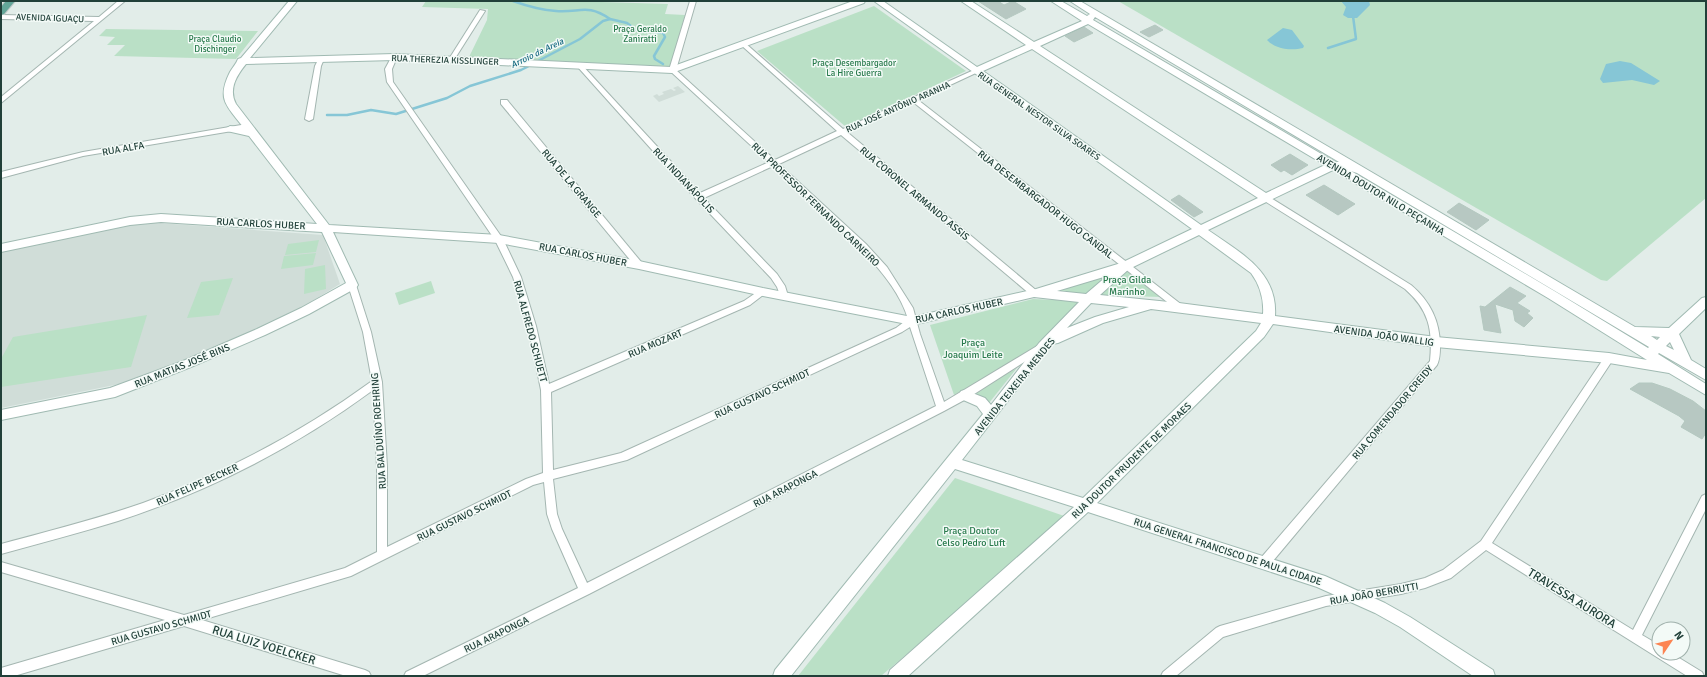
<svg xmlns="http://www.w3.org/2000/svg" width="1707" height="677" viewBox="0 0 1707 677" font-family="Signika,sans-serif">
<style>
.built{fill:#d0ddd8}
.green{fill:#bae0c6}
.water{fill:#86c6d6}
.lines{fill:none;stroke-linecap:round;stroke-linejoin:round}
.stream{stroke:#86c6d6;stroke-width:2.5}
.building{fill:#b7c8c2;stroke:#b4c8c0}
.street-casing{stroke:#a4b6b1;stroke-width:2}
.secondary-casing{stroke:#a0bab2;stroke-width:2}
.primary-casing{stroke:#c1cac8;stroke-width:2}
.street{fill:#fff;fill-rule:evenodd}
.secondary{fill:#fff;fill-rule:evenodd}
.primary{fill:#63a698;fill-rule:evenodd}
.labels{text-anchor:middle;stroke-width:3;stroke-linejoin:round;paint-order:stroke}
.far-street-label{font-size:9px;fill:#214039;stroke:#f3faf7}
.far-park-label{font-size:9px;fill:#287a4c;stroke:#f3faf7}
.far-water-label{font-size:9px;font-style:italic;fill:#166a81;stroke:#f3faf7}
.street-label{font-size:10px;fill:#214039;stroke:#f3faf7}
.park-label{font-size:10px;fill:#287a4c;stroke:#f3faf7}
.near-street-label{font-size:12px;fill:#214039;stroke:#f3faf7}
</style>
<rect width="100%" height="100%" fill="#e2ede9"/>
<!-- built -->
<g class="built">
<polygon points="678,86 685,92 659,102 653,96 657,94 659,96 664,94 662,92 671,89 674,91 676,90 673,88"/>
<polygon points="146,222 323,235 340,284 288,316 144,379 1,408 1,249"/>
</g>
<!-- green -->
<g class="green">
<polygon points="426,1 568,1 668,4 665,14 685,15 670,67 469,57 487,20 488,9 422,7"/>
<polygon points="1118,1 1706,1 1706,198 1607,281 1601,280"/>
<polygon points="874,6 966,71 846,127 757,51"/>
<polygon points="106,29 258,31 236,59 114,56 125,45 107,45 115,37 99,36"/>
<polygon points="319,240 316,252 285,255 288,244"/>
<polygon points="316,253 313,265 281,269 284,256"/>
<polygon points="325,265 326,289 304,294 305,269"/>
<polygon points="1116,270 1088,295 1046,292"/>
<polygon points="1127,271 1161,297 1095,295"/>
<polygon points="233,278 219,315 187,318 201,282"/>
<polygon points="431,281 435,293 399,305 395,293"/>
<polygon points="1033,299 1079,301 1036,349 954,395 930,325"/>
<polygon points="147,315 131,367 1,387 1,359 13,337"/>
<polygon points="1017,368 989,403 972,393"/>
<polygon points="955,478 1067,517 881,676 798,676"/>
</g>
<!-- water -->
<g class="water">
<polygon points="1341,1 1369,1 1370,5 1357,18 1348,18 1343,15 1346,7"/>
<path d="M1283,28L1292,30L1304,46L1303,48C1291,51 1275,49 1267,40Z"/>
<polygon points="1620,61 1631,63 1660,81 1654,85 1632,80 1603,83 1600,79 1606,64"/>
</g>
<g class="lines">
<!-- stream -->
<g class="stream">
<path d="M513,1C527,6 541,10 556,11C580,13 587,3 610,19"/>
<polyline points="1328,48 1356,39 1353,16"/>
<polyline points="536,62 580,39 603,21 610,19 627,23 636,30 663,33 665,37 654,56 655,59 663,64"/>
<polyline points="327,115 347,115 371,110 396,114 447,98 470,86 521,70 531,65"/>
</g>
</g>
<!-- building -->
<g class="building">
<polygon points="978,1 998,1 1004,5 1013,1 1026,9 1006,19"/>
<polygon points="1155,25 1163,30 1149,37 1140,32"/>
<polygon points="1084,27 1093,33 1074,42 1065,36"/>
<polygon points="1290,154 1308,165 1292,175 1284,170 1281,172 1271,165"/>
<polygon points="1324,185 1355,204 1338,215 1306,195"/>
<polygon points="1179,195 1196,207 1203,212 1194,217 1171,200"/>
<polygon points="1459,203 1489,220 1476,230 1447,212"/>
<polygon points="1510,287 1526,296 1517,303 1530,311 1527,313 1533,318 1524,327 1515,321 1513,310 1495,304 1501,333 1484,330 1480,306 1485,307"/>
<polygon points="1639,383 1652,383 1670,389 1693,401 1706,411 1706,433 1702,439 1681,427 1685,421 1679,416 1630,389"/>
</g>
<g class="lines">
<defs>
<g id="street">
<polygon points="118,1 125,1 1,103 1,97 94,21 1,19 1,15 99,17"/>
<path d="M690,1H696L676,70L775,160L837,131L741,45V43H745L843,129L974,70H978V72L918,100L1182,305L1183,307L1182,309H1176L913,102L847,132L1037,291L1038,293L1037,295H1031L841,135L779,164L866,244L887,267L913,308L920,334L944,402L1037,346H1043L1045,348L1043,350L968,398L944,411L589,594L423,676H404L406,672L578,588L552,529L547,514L544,482L533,485L351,576L202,620L365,670L369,672L371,676H346L184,626L14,676H1V668L165,620L1,572V562L184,615L345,568L377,552V467L373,390C296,447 209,491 118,521C79,533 40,543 1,554V544C49,531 97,519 143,503C225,473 302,432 372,381L363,332L348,285L349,283L352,282L356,285L371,332L382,382L387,467V547L526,479L543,473L541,390L528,326L513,277L495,240L387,82L385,69L392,56L394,55L397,57L392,69L393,82L503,239L521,277L536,326L549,384L744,301L760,290H766L767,292L750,305L551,392L553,470L621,453L896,328L908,319C897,281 857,245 829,219C810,201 792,184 773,166L704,198L777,274L785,286L788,296L787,298H781L777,287L771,278L696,199L576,65L577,64H581L700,193L769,162L669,70ZM910,327L936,406L587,583L562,529L557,514L553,479L627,460L902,332Z"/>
<polygon points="480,10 485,11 454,60 450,60 449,59"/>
<polygon points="321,57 324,59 321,66 313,119 309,121 305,119 315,66 319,58"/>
<polygon points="501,100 507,100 642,263 643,265 642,267 636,267 501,104"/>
<polygon points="247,124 250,124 250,128 83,156 1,178 1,172 83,152"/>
<path d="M1266,195L1411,285C1430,301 1440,321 1440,346C1440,352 1440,359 1437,365L1268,567L1264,568L1260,567L1259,563L1260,559L1430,361C1433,330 1429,310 1405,289L1263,200L1262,198L1263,196Z"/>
<polygon points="1609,354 1612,355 1614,358 1612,361 1492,543 1633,630 1702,496 1706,494 1706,509 1642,635 1659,645 1659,653 1671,653 1702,672 1704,676 1687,676 1486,550 1451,578 1425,588 1401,594 1326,606 1223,637 1176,676 1161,676 1163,672 1216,628 1220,626 1326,596 1401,584 1425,578 1443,570 1481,541 1606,355"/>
</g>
<path id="secondary" d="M289,1H297L250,58L394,54L671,67L853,1H865L864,3L672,73L394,60L246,64C237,75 228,89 236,104L329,225L499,235L639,261L763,288L912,317L1036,289L1121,263L1192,229L874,1H883L977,67L1026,45L961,1H971L1034,42L1082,21L1051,1H1061L1087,16L1090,14L1070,1H1080L1635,327L1669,328L1702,298L1706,297V308L1679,334L1691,360L1706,369V380L1659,353L1658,354L1706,384V395L1669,373L1609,363L1436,347L1273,324L1264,337L1097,503L1325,576L1385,603L1410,617L1493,670L1495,676H1473L1400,627L1375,613L1317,587L1088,512L908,676H888L890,670L1074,507L955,469L791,676H773L775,670L983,414L977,406L961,399L959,395L961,391L965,390L985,398L991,405L1039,343L1079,302L1034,297L912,325L763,296L639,269L499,243L333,232L358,285L356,288L309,314L265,335L191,367L115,397L1,420V410L110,388L183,361L257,329L301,308L346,283L322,232L161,222L130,225L1,252V244L130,217L161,214L317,224L249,136L227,131L225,129L230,126L244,128C227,106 216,100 230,72C233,67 236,64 238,59L241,58ZM1095,17L1339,162H1335L1093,20ZM1088,24L1325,165L1266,193L1040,46ZM1032,49L1258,198L1201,225L983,71ZM1333,170L1548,298L1647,360L1609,353L1436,337L1275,316C1278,271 1239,252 1208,230ZM1351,171L1357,173L1649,347L1648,348L1556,292ZM1199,235L1251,273C1260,285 1264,300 1263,314L1179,303L1100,295L1129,269ZM1107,276L1086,294L1057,291ZM1091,303L1129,307L1095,317L1067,328ZM1151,309L1261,323L1256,331L1083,498L962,460L1052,344L1058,343L1103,323ZM1651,336L1660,337L1657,340ZM1670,342L1674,350L1666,346Z"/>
<polygon id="primary" points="6,1 15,1 4,14 1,15 1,7"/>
</defs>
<!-- street casing -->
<use href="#street" class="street-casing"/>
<!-- secondary casing -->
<use href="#secondary" class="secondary-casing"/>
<!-- primary casing -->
<use href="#primary" class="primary-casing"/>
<!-- street -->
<use href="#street" class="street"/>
<!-- secondary -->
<use href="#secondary" class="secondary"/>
<!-- primary -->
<use href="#primary" class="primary"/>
</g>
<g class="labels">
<!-- far-street labels -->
<g class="far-street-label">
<text transform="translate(50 18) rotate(2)" y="3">AVENIDA IGUAÇU</text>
<text transform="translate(445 60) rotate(2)" y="3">RUA THEREZIA KISSLINGER</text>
<text transform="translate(898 107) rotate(-24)" y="3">RUA JOSÉ ANTÔNIO ARANHA</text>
<text transform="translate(1039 116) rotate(35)" y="3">RUA GENERAL NESTOR SILVA SOARES</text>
</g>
<!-- far-park labels -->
<g class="far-park-label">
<text x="640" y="32">Praça Geraldo<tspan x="640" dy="10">Zaniratti</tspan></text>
<text x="215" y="42">Praça Claudio<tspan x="215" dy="10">Dischinger</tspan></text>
<text x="854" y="66">Praça Desembargador<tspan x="854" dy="10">La Hire Guerra</tspan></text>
</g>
<!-- far-water labels -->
<g class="far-water-label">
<text transform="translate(537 53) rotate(-26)" y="3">Arroio da Areia</text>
</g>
<!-- street labels -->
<g class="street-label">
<text transform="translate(123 148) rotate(-10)" y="4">RUA ALFA</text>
<text transform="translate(684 180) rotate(47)" y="4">RUA INDIANÁPOLIS</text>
<text transform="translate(572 183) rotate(50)" y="4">RUA DE LA GRANGE</text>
<text transform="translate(915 193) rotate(40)" y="4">RUA CORONEL ARMANDO ASSIS</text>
<text transform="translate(1381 194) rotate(31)" y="4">AVENIDA DOUTOR NILO PEÇANHA</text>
<text transform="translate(816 204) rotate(44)" y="4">RUA PROFESSOR FERNANDO CARNEIRO</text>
<text transform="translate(1046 204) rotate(38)" y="4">RUA DESEMBARGADOR HUGO CANDAL</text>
<text transform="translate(261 223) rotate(3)" y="4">RUA CARLOS HUBER</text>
<text transform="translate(583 254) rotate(11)" y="4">RUA CARLOS HUBER</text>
<text transform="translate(959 310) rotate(-12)" y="4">RUA CARLOS HUBER</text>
<text transform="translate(531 331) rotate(75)" y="4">RUA ALFREDO SCHUETT</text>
<text transform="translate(1384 335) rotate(8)" y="4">AVENIDA JOÃO WALLIG</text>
<text transform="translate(655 343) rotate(-23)" y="4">RUA MOZART</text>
<text transform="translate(182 365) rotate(-22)" y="4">RUA MATIAS JOSÉ BINS</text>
<text transform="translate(1014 386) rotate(-51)" y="4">AVENIDA TEIXEIRA MENDES</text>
<text transform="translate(762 393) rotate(-25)" y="4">RUA GUSTAVO SCHMIDT</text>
<text transform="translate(1392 412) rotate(-50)" y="4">RUA COMENDADOR CREIDY</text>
<text transform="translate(378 431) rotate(-94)" y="4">RUA BALDUÍNO ROEHRING</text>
<text transform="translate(1131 460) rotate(-44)" y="4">RUA DOUTOR PRUDENTE DE MORAES</text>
<text transform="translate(197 484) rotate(-24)" y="4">RUA FELIPE BECKER</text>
<text transform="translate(785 488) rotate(-27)" y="4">RUA ARAPONGA</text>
<text transform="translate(464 515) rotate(-26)" y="4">RUA GUSTAVO SCHMIDT</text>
<text transform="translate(1228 551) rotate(18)" y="4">RUA GENERAL FRANCISCO DE PAULA CIDADE</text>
<text transform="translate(1374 593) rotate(-10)" y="4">RUA JOÃO BERRUTTI</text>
<text transform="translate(161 627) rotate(-16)" y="4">RUA GUSTAVO SCHMIDT</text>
<text transform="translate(496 634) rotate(-26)" y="4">RUA ARAPONGA</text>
</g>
<!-- park labels -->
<g class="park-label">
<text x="1127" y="283">Praça Gilda<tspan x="1127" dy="12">Marinho</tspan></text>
<text x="973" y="346">Praça<tspan x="973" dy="12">Joaquim Leite</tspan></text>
<text x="971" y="534">Praça Doutor<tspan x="971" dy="12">Celso Pedro Luft</tspan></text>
</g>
<!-- near-street labels -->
<g class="near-street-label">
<text transform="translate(1572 598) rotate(32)" y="4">TRAVESSA AURORA</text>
<text transform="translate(264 645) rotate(17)" y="4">RUA LUIZ VOELCKER</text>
</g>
</g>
<!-- border -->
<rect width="1707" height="677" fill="none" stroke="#214039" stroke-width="4"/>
<!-- north arrow -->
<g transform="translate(1671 641) rotate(55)"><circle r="19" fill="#f3faf7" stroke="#9fb0ab"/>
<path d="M0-3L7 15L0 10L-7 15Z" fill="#fc8452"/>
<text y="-6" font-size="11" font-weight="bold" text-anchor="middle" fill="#214039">N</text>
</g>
</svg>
